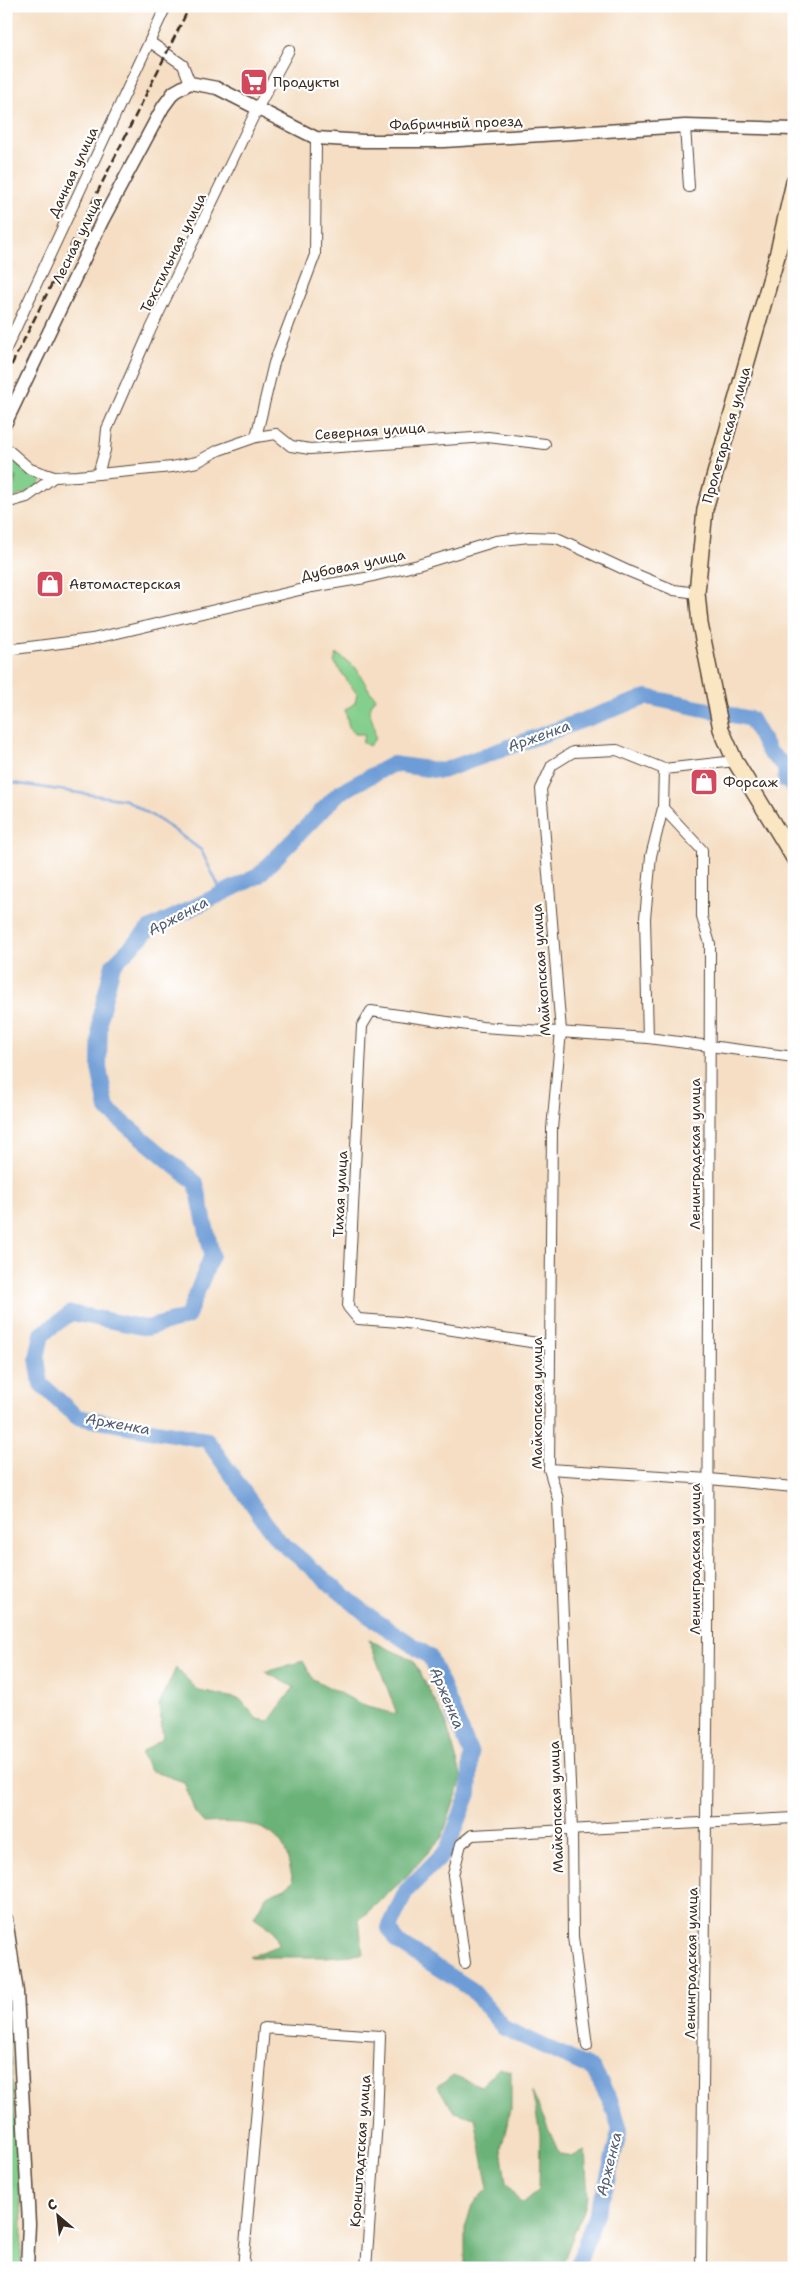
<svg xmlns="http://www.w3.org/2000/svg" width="800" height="2274" viewBox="0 0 800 2274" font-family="'Shantell Sans',sans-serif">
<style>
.green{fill:#84cf8d;stroke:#607c56}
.forest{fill:#6bb278;stroke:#536e4b}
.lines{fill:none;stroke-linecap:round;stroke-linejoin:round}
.stream{stroke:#6d9cd6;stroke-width:2.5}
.river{stroke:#6d9cd6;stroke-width:16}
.minor-casing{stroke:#574537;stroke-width:12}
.tertiary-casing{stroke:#574537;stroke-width:15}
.secondary-casing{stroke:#574537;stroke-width:18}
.minor{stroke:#fff;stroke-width:10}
.tertiary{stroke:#fff;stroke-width:12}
.secondary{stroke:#fbe6c4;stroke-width:15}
.rail{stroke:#3b2a1e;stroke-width:2.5;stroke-dasharray:8 4;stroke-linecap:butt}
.labels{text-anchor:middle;stroke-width:4.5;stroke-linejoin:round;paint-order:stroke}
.poi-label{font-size:14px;fill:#3b2a1e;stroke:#fff;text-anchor:start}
.street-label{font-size:14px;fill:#3b2a1e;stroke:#fff}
.water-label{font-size:15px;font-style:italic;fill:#525d71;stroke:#fff}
</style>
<rect width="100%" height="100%" fill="#fff"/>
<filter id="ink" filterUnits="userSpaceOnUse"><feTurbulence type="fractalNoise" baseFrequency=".02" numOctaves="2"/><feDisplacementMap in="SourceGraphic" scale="10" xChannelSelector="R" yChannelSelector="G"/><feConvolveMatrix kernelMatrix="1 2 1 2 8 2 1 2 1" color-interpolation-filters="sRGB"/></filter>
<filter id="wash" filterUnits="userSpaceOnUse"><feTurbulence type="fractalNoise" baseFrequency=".0096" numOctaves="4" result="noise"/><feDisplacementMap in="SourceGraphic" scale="20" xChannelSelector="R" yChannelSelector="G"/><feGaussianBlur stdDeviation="1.12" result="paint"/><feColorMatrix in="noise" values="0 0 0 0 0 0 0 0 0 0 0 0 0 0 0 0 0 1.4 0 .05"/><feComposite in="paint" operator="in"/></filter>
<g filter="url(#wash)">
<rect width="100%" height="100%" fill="#f5dec3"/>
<!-- green -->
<g class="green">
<polygon points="6,451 42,480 37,488 6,501 6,488 14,486 16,477 6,472"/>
<path d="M337,654L356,668L371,693L376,697C367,710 370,713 374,726C375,731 374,734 376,738L369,746L362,742L365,734H355L349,727L345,710L355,703L357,694L334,662Z"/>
<polygon points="6,1989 22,2219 21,2268 6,2268"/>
</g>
<!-- forest -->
<g class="forest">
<polygon points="6,472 16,479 10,488 6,488"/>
<path d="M369,1640L413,1660L446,1722L462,1779L442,1837L405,1878L359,1920L363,1954L326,1957H249L279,1945L273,1930L254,1917L266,1896L285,1888L293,1880C290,1870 288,1855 283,1846C267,1820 231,1822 204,1823L195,1813L184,1782L149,1770L141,1753L163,1738L159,1705L176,1668L199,1691L240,1699L257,1719L269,1721L294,1687L265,1672L303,1661L313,1679L367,1707L397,1714Z"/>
<polygon points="499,2068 511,2071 511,2109 501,2149 506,2182 521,2204 539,2189 540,2134 532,2092 559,2153 571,2157 585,2151 588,2197 561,2268 465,2268 465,2228 472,2205 488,2189 475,2118 454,2112 438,2087 453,2075 481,2086"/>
</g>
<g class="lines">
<!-- stream -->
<polyline class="stream" points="6,782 126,800 164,823 201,850 222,893"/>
<!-- river -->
<polyline class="river" points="577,2268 606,2185 620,2129 611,2102 593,2069 504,2028 471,1989 397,1942 389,1928 406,1891 447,1850 469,1793 471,1754 430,1657 366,1614 277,1539 207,1440 77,1417 41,1384 37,1358 42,1334 71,1313 147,1328 187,1317 212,1255 196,1183 107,1109 99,1068 100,1016 113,965 149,929 258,876 339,793 393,764 442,771 647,697 751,719 769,752 785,766 786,781 794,786"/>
</g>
</g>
<g filter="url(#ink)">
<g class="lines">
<defs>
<g id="minor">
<polyline points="150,42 183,65 190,83"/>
<polyline points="685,126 689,187"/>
<polyline points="6,349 166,6"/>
<polyline points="256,437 274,363 315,255 316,138"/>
<polyline points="6,448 30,469 54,477"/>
<polyline points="98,474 105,450 107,429 149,333 257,109 289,50"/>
<polyline points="6,503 27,497 54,477 77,476 172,467 197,462 219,450 256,437 276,434 291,446 310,449 488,437 545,444"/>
<polyline points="6,650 92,639 312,587 365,578 418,565 496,541 529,537 557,538 628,571 674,590 697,593"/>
<polyline points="663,808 702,850 702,917 710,944 708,1639 701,2268"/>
<polyline points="648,1038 645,918 651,856 663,808 664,769 735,761"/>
<polyline points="550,1345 400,1322 358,1319 348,1307 362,1026 371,1011 482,1027 648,1038 794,1057"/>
<polyline points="549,1469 709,1479 794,1487"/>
<polyline points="465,1963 453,1875 461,1844 472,1835 794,1818"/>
<polyline points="587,2046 573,1937 572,1831 558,1499 549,1469 552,1129 561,1031 541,789 552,765 573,752 617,750 664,769"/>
<polyline points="243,2268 264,2028 380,2036 377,2122 366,2268"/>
</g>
<g id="tertiary">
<polyline points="6,422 102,221 163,107 174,92 190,83 217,88 316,138 364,141 444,141 685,126 794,129"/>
<polyline points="6,1919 17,1992 29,2224 27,2268"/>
</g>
<polyline id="secondary" points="794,182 777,256 705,509 697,593 700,624 721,729 735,761 794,858"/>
</defs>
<!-- minor casing -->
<use href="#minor" class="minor-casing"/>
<!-- tertiary casing -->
<use href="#tertiary" class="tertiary-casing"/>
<!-- secondary casing -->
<use href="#secondary" class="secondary-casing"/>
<!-- minor -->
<use href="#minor" class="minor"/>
<!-- tertiary -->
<use href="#tertiary" class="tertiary"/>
<!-- secondary -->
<use href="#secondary" class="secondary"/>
<!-- rail -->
<polyline class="rail" points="6,376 190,6"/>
</g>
</g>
<!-- icons -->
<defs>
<symbol id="supermarket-square" viewBox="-11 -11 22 22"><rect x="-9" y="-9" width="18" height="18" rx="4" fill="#d1495b" stroke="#fff"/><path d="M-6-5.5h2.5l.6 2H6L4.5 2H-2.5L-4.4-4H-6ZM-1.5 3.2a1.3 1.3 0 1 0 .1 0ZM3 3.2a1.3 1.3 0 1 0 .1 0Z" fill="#fff"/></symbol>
<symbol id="shop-square" viewBox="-11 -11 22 22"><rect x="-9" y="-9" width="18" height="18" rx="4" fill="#d1495b" stroke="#fff"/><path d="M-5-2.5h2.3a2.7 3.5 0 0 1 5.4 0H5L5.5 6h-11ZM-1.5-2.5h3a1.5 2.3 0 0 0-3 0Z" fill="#fff"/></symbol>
</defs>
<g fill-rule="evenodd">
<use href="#supermarket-square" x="238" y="66" width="32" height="32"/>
<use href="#shop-square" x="34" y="568" width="32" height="32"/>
<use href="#shop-square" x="688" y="766" width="32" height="32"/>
</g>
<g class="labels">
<!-- poi labels -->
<g class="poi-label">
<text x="273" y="87">Продукты</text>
<text x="69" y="589">Автомастерская</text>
<text x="723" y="787">Форсаж</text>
</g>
<!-- street labels -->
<g class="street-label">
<text transform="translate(456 123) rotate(-2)" y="5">Фабричный проезд</text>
<text transform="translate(73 172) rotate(-65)" y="5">Дачная улица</text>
<text transform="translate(77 240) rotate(-64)" y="5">Лесная улица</text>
<text transform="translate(173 253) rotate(-64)" y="5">Техстильная улица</text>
<text transform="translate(370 431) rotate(-4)" y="5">Северная улица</text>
<text transform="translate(726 435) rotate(-74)" y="5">Пролетарская улица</text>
<text transform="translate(353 565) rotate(-12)" y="5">Дубовая улица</text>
<text transform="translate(541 970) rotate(-94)" y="5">Майкопская улица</text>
<text transform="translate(695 1154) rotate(-90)" y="5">Ленинградская улица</text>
<text transform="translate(340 1194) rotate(-87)" y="5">Тихая улица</text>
<text transform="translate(537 1403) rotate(-90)" y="5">Майкопская улица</text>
<text transform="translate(695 1559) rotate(-90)" y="5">Ленинградская улица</text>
<text transform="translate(556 1807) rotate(-92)" y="5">Майкопская улица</text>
<text transform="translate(691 1963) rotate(-89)" y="5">Ленинградская улица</text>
<text transform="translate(360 2151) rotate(-86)" y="5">Кронштадтская улица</text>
</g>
<!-- water labels -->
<g class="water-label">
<text transform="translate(539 736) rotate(-20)" y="5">Арженка</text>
<text transform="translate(178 916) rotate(-28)" y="5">Арженка</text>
<text transform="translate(118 1424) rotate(10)" y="5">Арженка</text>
<text transform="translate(447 1698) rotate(67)" y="5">Арженка</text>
<text transform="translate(609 2164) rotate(-76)" y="5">Арженка</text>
</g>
</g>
<!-- margin -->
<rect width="800" height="2274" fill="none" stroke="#fff" stroke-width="25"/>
<!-- north arrow -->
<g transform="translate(58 2216) rotate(332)" stroke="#ffffff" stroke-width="4" paint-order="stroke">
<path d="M0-4L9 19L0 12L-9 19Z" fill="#3b2a1e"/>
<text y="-8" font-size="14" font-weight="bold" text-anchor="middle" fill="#3b2a1e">С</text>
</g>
</svg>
